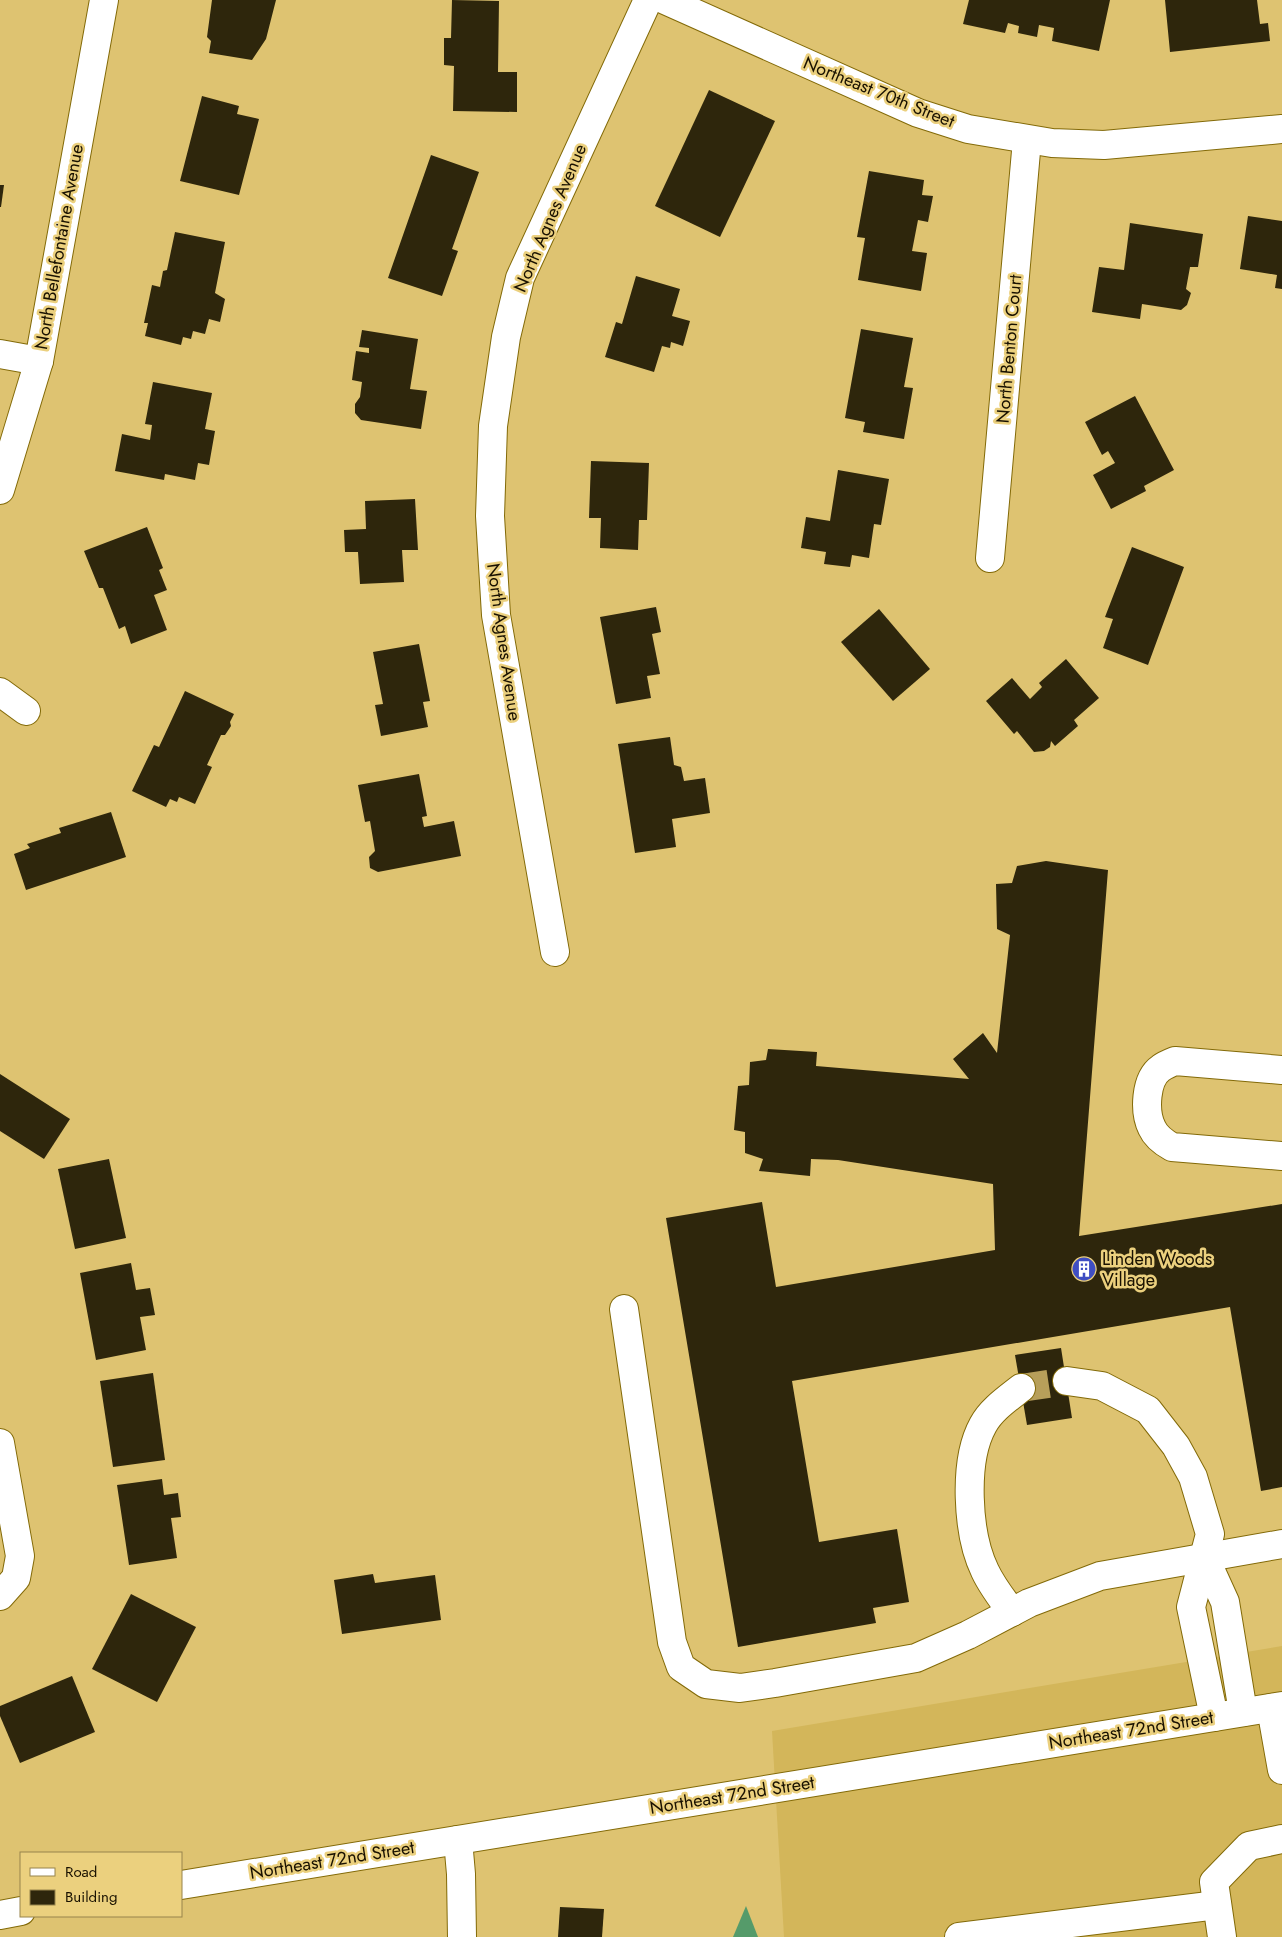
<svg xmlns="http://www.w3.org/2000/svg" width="1282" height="1937" viewBox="0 0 1282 1937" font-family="Jost,sans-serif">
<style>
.built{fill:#d3b65a}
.forest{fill:#559b6a}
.building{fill:#2e260c}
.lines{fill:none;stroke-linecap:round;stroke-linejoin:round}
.minor-tunnel{stroke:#b79f5a;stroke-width:28;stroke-dasharray:28 14;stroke-linecap:butt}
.minor-casing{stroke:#836a08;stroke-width:30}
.major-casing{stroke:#836a08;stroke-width:30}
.minor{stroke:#fff;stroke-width:28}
.major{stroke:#fff;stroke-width:28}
.labels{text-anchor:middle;stroke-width:5;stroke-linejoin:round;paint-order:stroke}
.street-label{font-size:18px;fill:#191100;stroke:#ebd07e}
.poi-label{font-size:18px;fill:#191100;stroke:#ebd07e;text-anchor:start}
</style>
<rect width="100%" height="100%" fill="#dec371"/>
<!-- built -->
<polygon class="built" points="1282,1646 1282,1937 784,1937 772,1731"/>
<!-- forest -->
<polygon class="forest" points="746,1906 758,1937 733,1937"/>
<!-- building -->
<g class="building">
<polygon points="212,0 276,0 266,39 252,60 209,53 211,41 207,37"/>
<polygon points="452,0 499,1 498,72 517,72 517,112 453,111 454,66 444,65 444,38 451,38"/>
<polygon points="969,0 1110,0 1099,51 1052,41 1054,28 1039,25 1037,37 1018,33 1019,26 1008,23 1005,33 963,24"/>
<polygon points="1165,0 1257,0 1260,24 1268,23 1270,41 1170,52"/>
<polygon points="709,90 775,121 720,237 655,206"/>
<polygon points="202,96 239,106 237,114 259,119 239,195 180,181"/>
<polygon points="431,155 479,172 452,249 458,251 442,296 388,278"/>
<polygon points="869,171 924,180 922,195 933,196 928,222 918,220 912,251 927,253 921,291 858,280 865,238 857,237"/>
<polygon points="0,185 4,185 1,207 0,207"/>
<polygon points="1248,216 1282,221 1282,289 1275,288 1277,275 1240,269"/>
<polygon points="1130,223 1203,234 1198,267 1190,267 1186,289 1191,293 1187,305 1181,310 1142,304 1140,319 1092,312 1099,267 1124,270"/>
<polygon points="175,232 225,242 215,293 225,299 220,322 209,319 205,334 193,331 191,339 183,337 181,345 145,336 148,323 144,323 152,285 160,287 163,271 167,270"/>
<polygon points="636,276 680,289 672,316 690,321 683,346 671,342 670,348 662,346 654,372 605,357 616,322 622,324"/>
<polygon points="861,329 913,338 904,387 913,388 904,439 863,432 865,422 845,418"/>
<polygon points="362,330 418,339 410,389 427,391 421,429 361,420 355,413 355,404 360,397 362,382 352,380 356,351 369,353 369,348 359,347"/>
<polygon points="153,382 212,393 205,429 215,431 209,465 198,463 195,480 165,474 164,480 115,471 122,434 150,440 152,425 145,424"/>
<polygon points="1135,396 1174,470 1144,486 1146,491 1111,509 1093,475 1115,463 1108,451 1102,455 1085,422"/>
<polygon points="591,461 649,463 647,520 639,520 638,550 600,548 601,518 589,518"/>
<polygon points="838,470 889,479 881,525 874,524 869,558 852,555 850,567 824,564 826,552 801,548 806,517 830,521"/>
<polygon points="415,499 418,550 402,550 404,582 360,584 358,552 345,552 344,530 366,529 365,501"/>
<polygon points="147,527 163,568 159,570 167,590 154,595 167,630 131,644 125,626 119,629 103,588 99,588 84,551"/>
<polygon points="1132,547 1184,567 1148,665 1103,648 1113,619 1105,617"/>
<polygon points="656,607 661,632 652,634 660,674 647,676 651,698 616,704 600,617"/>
<polygon points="879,609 930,669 893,701 841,642"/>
<polygon points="419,644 430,701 423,702 428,727 381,736 375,705 383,704 373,652"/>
<polygon points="1066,659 1099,698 1074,720 1078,726 1055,746 1051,741 1050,747 1044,751 1034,752 1017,731 1014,734 986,701 1012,678 1030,699 1042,687 1039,683"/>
<polygon points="185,691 234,714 230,722 231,726 225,735 221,735 207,765 212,767 195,804 179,797 177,802 170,799 166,807 132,791 154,745 159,747"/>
<polygon points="670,737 674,765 681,767 684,781 705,778 710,813 672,819 676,847 635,853 618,744"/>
<polygon points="419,774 427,816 422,817 424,827 454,821 461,856 378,872 370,868 369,857 375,851 370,821 365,822 358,785"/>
<polygon points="111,812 126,857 26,890 14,854 30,848 27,844 61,833 59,828"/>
<polygon points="1046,861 1108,870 1079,1236 1282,1204 1282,1487 1261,1491 1230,1307 792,1381 819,1542 897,1529 909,1602 873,1608 876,1623 738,1647 666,1218 762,1202 776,1287 995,1250 993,1184 838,1160 811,1159 810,1176 759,1171 763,1159 745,1153 745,1132 734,1130 738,1086 749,1085 750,1062 766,1060 768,1049 817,1052 816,1066 969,1079 953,1059 983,1033 997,1053 1010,935 997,929 996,884 1012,883 1017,866"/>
<polygon points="0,1074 70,1119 44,1159 0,1131"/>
<polygon points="109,1159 126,1238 75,1249 58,1169"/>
<polygon points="131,1263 136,1290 150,1288 155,1315 140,1317 146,1350 96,1360 80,1273"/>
<polygon points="1061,1348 1072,1418 1027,1425 1015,1355"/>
<polygon points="153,1373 165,1460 113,1467 100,1381"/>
<polygon points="162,1479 164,1495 178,1493 181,1517 171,1518 177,1558 129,1565 117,1485"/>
<polygon points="373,1574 375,1583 435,1575 441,1620 342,1634 334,1580"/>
<polygon points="131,1594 196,1627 157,1702 92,1669"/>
<polygon points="72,1676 95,1732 20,1763 0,1716 0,1706"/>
<polygon points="560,1907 604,1909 602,1937 558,1937"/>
</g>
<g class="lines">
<!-- minor-tunnel -->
<polyline class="minor-tunnel" points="1021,1388 1067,1381"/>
<defs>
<g id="minor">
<polyline points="665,0 918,113 968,129 1052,143 1104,145 1282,129"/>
<polyline points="0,354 39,361"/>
<polyline points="0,490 39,361 104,0"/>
<polyline points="990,558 1027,140"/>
<polyline points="0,692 26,711"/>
<polyline points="555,952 496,615 490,516 493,426 506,337 520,278 648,0"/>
<path d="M1282,1070L1175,1061C1170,1063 1165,1065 1161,1068C1145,1079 1144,1112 1152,1128C1156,1137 1163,1142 1172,1147L1282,1156"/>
<polyline points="624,1309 672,1642 681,1667 706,1684 740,1688 775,1683 916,1658 968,1635 1029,1603 1100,1576 1282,1544"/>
<polyline points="1067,1381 1102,1386 1148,1410 1176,1446 1193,1477 1210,1534 1191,1607 1214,1717"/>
<polyline points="0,1443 20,1556 16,1578 0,1596"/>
<polyline points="1205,1558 1225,1602 1243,1712"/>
<path d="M1012,1612C1002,1599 992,1586 985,1571C967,1534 963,1461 983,1425C991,1410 1007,1399 1021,1388"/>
<polyline points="1271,1708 1282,1770"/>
<polyline points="458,1840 461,1874 462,1937"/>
<polyline points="959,1937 1217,1905"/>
<polyline points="1222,1937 1214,1882 1249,1846 1282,1839"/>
</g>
<g id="major">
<polyline points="181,1885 1282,1706"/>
<polyline points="0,1915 21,1911"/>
</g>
</defs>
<!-- minor casing -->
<use href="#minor" class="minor-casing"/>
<!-- major casing -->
<use href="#major" class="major-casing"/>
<!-- minor -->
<use href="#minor" class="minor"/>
<!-- major -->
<use href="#major" class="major"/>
</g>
<!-- icons -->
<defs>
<symbol id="building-disc" viewBox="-11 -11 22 22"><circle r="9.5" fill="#3f4ec2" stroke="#ebd07e"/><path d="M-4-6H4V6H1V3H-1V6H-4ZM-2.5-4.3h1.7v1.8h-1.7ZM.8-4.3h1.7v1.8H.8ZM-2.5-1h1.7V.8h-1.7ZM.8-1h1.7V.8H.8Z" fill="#fff"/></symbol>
</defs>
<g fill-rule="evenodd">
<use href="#building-disc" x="1070" y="1255" width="28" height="28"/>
</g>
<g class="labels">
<!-- street labels -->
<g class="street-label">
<text transform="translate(879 92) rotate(22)" y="6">Northeast 70th Street</text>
<text transform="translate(550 218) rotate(-67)" y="6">North Agnes Avenue</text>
<text transform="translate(59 247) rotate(-80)" y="6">North Bellefontaine Avenue</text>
<text transform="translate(1009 349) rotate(-85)" y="6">North Benton Court</text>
<text transform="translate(504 642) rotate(82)" y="6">North Agnes Avenue</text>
<text transform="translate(1131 1730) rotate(-9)" y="6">Northeast 72nd Street</text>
<text transform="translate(732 1795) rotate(-9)" y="6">Northeast 72nd Street</text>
<text transform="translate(332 1860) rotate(-9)" y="6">Northeast 72nd Street</text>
</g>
<!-- poi labels -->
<g class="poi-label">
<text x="1102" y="1265">Linden Woods<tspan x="1102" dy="21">Village</tspan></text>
</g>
</g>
<!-- legend -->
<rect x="20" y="1852" width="162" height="65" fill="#ebd07e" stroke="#97844c"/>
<rect x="30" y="1868" width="25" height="8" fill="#ffffff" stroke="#97844c"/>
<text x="65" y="1877" font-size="15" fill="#191100">Road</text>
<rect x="30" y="1890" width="25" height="15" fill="#2e260c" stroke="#97844c"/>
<text x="65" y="1902" font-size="15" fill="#191100">Building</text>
</svg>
